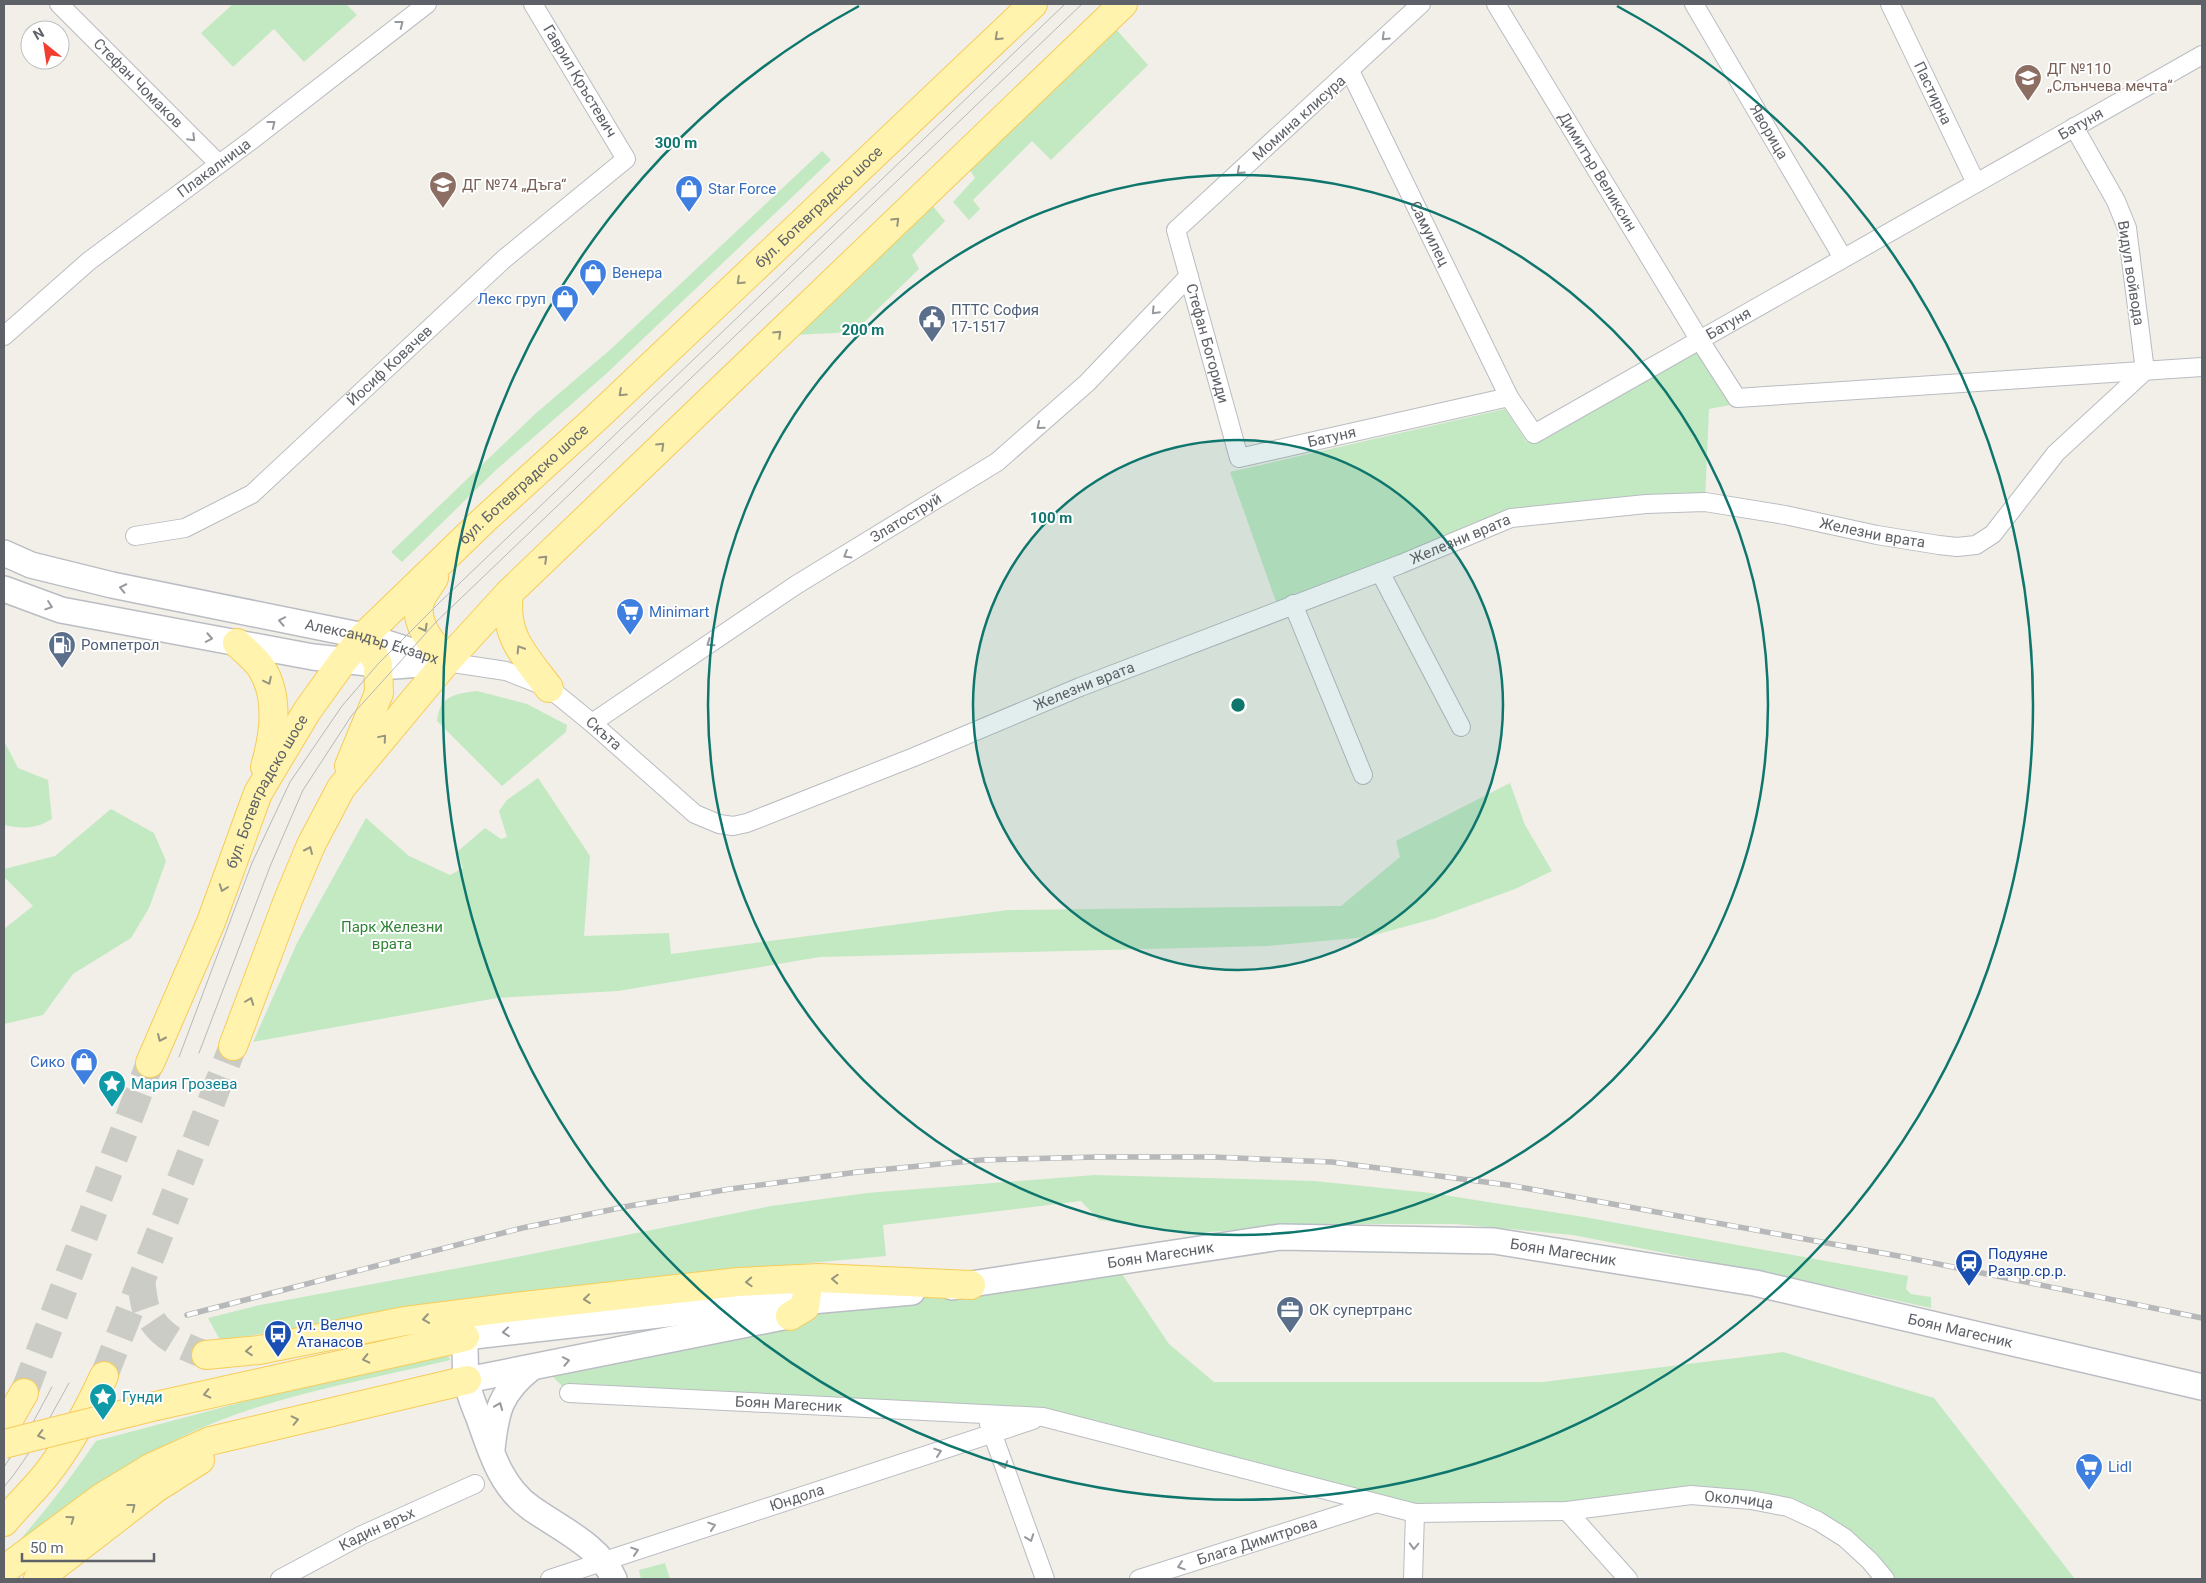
<svg xmlns="http://www.w3.org/2000/svg" width="2206" height="1583" viewBox="0 0 2206 1583" font-family="Roboto,sans-serif">
<style>
.green{fill:#c3e9c3}
.lines{fill:none;stroke-linecap:round;stroke-linejoin:round}
.primary-tunnel{stroke:#ccccc7;stroke-width:28;stroke-dasharray:28 14;stroke-linecap:butt}
.street-casing{stroke:#b9bcc1;stroke-width:20}
.secondary-casing{stroke:#babdc3;stroke-width:28}
.primary-casing{stroke:#f7cc5a;stroke-width:30}
.street{stroke:#fff;stroke-width:18}
.secondary{stroke:#fff;stroke-width:25}
.primary{stroke:#fff3ae;stroke-width:28}
.tram{stroke:#b7b8b9;stroke-width:1}
.rail-casing{stroke:#b7b8b9;stroke-width:5.5}
.rail{stroke:#fff;stroke-width:4;stroke-dasharray:11;stroke-linecap:butt}
.primary-bridge-casing{stroke:#f7cc5a;stroke-width:30;stroke-linecap:butt}
.primary-bridge{stroke:#fff3ae;stroke-width:28}
.oneway{stroke:#96999d}
.oneway2{stroke:#969580}
.ring{fill:none;stroke:#0f766e;stroke-width:2.5}
.labels{text-anchor:middle;stroke-width:4;stroke-linejoin:round;paint-order:stroke}
.education-label{font-size:15px;fill:#785e54;stroke:#fff;text-anchor:start}
.street-label{font-size:15px;fill:#5e6268;stroke:#fff}
.shop-label{font-size:15px;fill:#366cbe;stroke:#fff;text-anchor:start}
.service-label{font-size:15px;fill:#4e5e75;stroke:#fff;text-anchor:start}
.park-label{font-size:15px;fill:#318336;stroke:#fff}
.culture-label{font-size:15px;fill:#0d838f;stroke:#fff;text-anchor:start}
.transit-label{font-size:15px;fill:#164399;stroke:#fff;text-anchor:start}
.centre{fill:#0f766e;stroke:#fff;stroke-width:2.5}
.ring-label{font-size:15px;text-anchor:middle;font-weight:bold;fill:#0f766e;stroke:#fff;stroke-width:4;stroke-linejoin:round;paint-order:stroke}
</style>
<rect width="100%" height="100%" fill="#f1efe7"/>
<!-- green -->
<g class="green">
<polygon points="233,4 346,4 357,15 304,62 274,29 233,67 201,33"/>
<polygon points="1115,28 1148,65 1051,160 1032,141 973,200 980,209 969,220 953,202 975,178 970,170"/>
<polygon points="822,151 831,160 606,374 496,470 402,562 391,552 535,414 611,349"/>
<polygon points="932,205 945,221 912,255 919,269 854,332 794,335"/>
<polygon points="1694,347 1730,405 1709,409 1705,502 1511,518 1279,610 1230,472 1505,409 1527,442"/>
<path d="M477,691L527,704L567,725L566,732L502,786L437,721C440,695 455,694 477,691Z"/>
<path d="M4,741L18,768L48,780L52,819C35,829 23,829 4,825Z"/>
<polygon points="538,778 590,856 584,936 669,933 671,954 1008,910 1341,906 1400,857 1396,841 1510,783 1525,825 1552,871 1515,889 1433,919 1367,937 1266,946 820,957 618,991 497,998 253,1042 298,941 366,818 409,856 450,875 463,868 457,852 485,828 501,839 507,837 499,811 507,800"/>
<polygon points="111,809 154,833 166,861 149,908 131,938 73,974 43,1015 4,1024 4,929 33,906 4,877 4,869 55,856"/>
<path d="M1095,1175L1314,1181L1431,1193L1584,1217L1908,1276L1906,1289L1911,1294L1931,1297V1308L1793,1278L1573,1235L1456,1224H1317L1195,1233L1099,1220L1081,1201L883,1225L886,1256C732,1270 578,1285 424,1306C356,1316 288,1331 220,1340L208,1318L260,1305L507,1259L771,1206L867,1193Z"/>
<polygon points="1114,1262 1169,1344 1214,1382 1543,1382 1783,1352 1934,1398 2075,1579 1885,1579 1845,1538 1751,1500 1415,1513 1043,1417 569,1393 542,1366 790,1316"/>
<path d="M447,1352L450,1360C359,1382 262,1397 177,1439C115,1470 60,1516 5,1556C39,1520 68,1482 96,1441L277,1393Z"/>
<polygon points="665,1563 670,1579 641,1579 639,1570"/>
</g>
<g class="lines">
<!-- primary-tunnel -->
<g class="primary-tunnel">
<path d="M141,1281C143,1291 143,1306 149,1315C161,1338 183,1346 206,1355"/>
<polyline points="104,1376 233,1046"/>
<polyline points="24,1393 150,1063"/>
</g>
<defs>
<g id="street">
<path id="s1" d="M59,4L219,164"/>
<path id="s2" d="M1421,4L1176,230L1239,458L1509,397"/>
<path id="s3" d="M1496,4L1699,339L1737,398L2202,367"/>
<path id="s4" d="M1694,4L1843,258"/>
<path id="s5" d="M1890,4L1976,183"/>
<path id="s6" d="M1350,71L1509,397L1534,434L2202,55"/>
<path id="s7" d="M4,336L89,261L253,139L427,4"/>
<path id="s8" d="M135,536L185,528L252,494L504,259L626,159L533,4"/>
<polyline points="1380,572 1461,727"/>
<polyline points="1293,604 1363,775"/>
<path id="s9" d="M446,662L506,671L549,688L592,723L695,814L719,824L733,826L747,823L914,757L1080,687L1401,564L1511,518L1646,504L1705,502L1785,515L1877,535L1939,545L1957,547L1976,545L1993,534L2056,453L2145,371L2127,228L2116,201L2074,127"/>
<path id="s10" d="M592,723L796,585L997,462L1087,383L1189,276"/>
<path id="s11" d="M569,1393L1043,1417L1415,1513L1567,1511L1691,1495L1751,1500L1788,1507L1818,1521L1845,1538L1870,1561L1885,1579"/>
<polyline points="989,1424 1045,1579"/>
<polyline points="1567,1511 1628,1579"/>
<path id="s12" d="M280,1579L362,1535L475,1484"/>
<path id="s13" d="M550,1579L1033,1420"/>
<path id="s14" d="M1139,1579L1374,1504"/>
<polyline points="1413,1579 1415,1513"/>
</g>
<g id="secondary">
<path id="s15" d="M4,553L31,565L112,585L364,636L446,662"/>
<polyline points="4,589 61,610 313,657 395,666 431,663"/>
<path id="s16" d="M952,1287L1280,1237L1494,1241L1755,1283L2202,1387"/>
<polyline points="467,1380 788,1316"/>
<path d="M492,1449C496,1411 500,1393 531,1368"/>
<path d="M614,1579C600,1546 559,1528 531,1508C501,1487 491,1452 479,1418C474,1406 468,1392 466,1378C465,1365 465,1350 465,1337L676,1313L912,1292"/>
</g>
<g id="primary">
<path d="M434,578C430,585 422,594 420,602C413,624 435,646 446,662"/>
<path d="M509,593C503,636 525,656 549,688"/>
<path d="M237,643C245,651 256,659 262,669C280,698 274,736 265,767"/>
<polyline points="349,766 379,693 378,664 364,636"/>
<polyline points="233,1046 288,900 311,845 341,788 446,662 509,593 1123,4"/>
<path id="s17" d="M150,1063L211,922L258,793L307,711L343,661L364,636L485,519L594,420L1033,4"/>
<polyline points="790,1316 805,1307 807,1293 804,1284 797,1279"/>
<polyline points="206,1355 259,1350 405,1321 515,1307 738,1282 819,1278 971,1285"/>
<polyline points="156,1406 465,1337"/>
<polyline points="4,1428 24,1393"/>
<path d="M4,1522C17,1506 32,1492 45,1476C69,1446 88,1411 104,1376"/>
<polyline points="4,1570 101,1498 152,1467 210,1441 467,1380"/>
<polyline points="38,1579 156,1488 200,1460"/>
</g>
</defs>
<!-- street casing -->
<use href="#street" class="street-casing"/>
<!-- secondary casing -->
<use href="#secondary" class="secondary-casing"/>
<!-- primary casing -->
<use href="#primary" class="primary-casing"/>
<!-- street -->
<use href="#street" class="street"/>
<!-- secondary -->
<use href="#secondary" class="secondary"/>
<!-- primary -->
<use href="#primary" class="primary"/>
<!-- tram -->
<g class="tram">
<polyline points="199,1053 271,864 303,790 352,715 436,622 1082,4"/>
<polyline points="179,1057 252,863 290,782 342,706 378,664 439,603 1065,4"/>
<polyline points="4,1467 31,1426 52,1387"/>
<path d="M4,1487C30,1456 49,1419 69,1383"/>
</g>
<defs>
<polyline id="rail" points="187,1315 522,1228 629,1206 730,1189 858,1172 981,1160 1098,1157 1213,1157 1332,1162 1508,1185 1904,1257 2202,1318"/>
</defs>
<!-- rail casing -->
<use href="#rail" class="rail-casing"/>
<!-- rail -->
<use href="#rail" class="rail"/>
<defs>
<polyline id="primary-bridge" points="4,1444 156,1406"/>
</defs>
<!-- primary-bridge casing -->
<use href="#primary-bridge" class="primary-bridge-casing"/>
<!-- primary-bridge -->
<use href="#primary-bridge" class="primary-bridge"/>
</g>
<!-- one-way arrows -->
<defs><path id="oneway-chevron" d="M-2-3.5L2.5 0L-2 3.5" fill="none" stroke-width="1.6" stroke-linecap="round" stroke-linejoin="round" transform="scale(1.25)"/></defs>
<g class="oneway">
<use href="#oneway-chevron" transform="translate(400 24) rotate(-38)"/>
<use href="#oneway-chevron" transform="translate(1385 37) rotate(136)"/>
<use href="#oneway-chevron" transform="translate(272 124) rotate(-38)"/>
<use href="#oneway-chevron" transform="translate(192 138) rotate(45)"/>
<use href="#oneway-chevron" transform="translate(1240 171) rotate(138)"/>
<use href="#oneway-chevron" transform="translate(1155 311) rotate(134)"/>
<use href="#oneway-chevron" transform="translate(1040 426) rotate(140)"/>
<use href="#oneway-chevron" transform="translate(847 555) rotate(149)"/>
<use href="#oneway-chevron" transform="translate(123 588) rotate(-168)"/>
<use href="#oneway-chevron" transform="translate(49 606) rotate(19)"/>
<use href="#oneway-chevron" transform="translate(282 621) rotate(-169)"/>
<use href="#oneway-chevron" transform="translate(209 638) rotate(10)"/>
<use href="#oneway-chevron" transform="translate(710 643) rotate(146)"/>
<use href="#oneway-chevron" transform="translate(506 1332) rotate(174)"/>
<use href="#oneway-chevron" transform="translate(566 1361) rotate(-11)"/>
<use href="#oneway-chevron" transform="translate(499 1406) rotate(-68)"/>
<use href="#oneway-chevron" transform="translate(938 1452) rotate(-18)"/>
<use href="#oneway-chevron" transform="translate(1004 1465) rotate(70)"/>
<use href="#oneway-chevron" transform="translate(712 1526) rotate(-18)"/>
<use href="#oneway-chevron" transform="translate(1030 1538) rotate(70)"/>
<use href="#oneway-chevron" transform="translate(1414 1546) rotate(92)"/>
<use href="#oneway-chevron" transform="translate(635 1551) rotate(-18)"/>
<use href="#oneway-chevron" transform="translate(1181 1566) rotate(162)"/>
</g>
<g class="oneway2">
<use href="#oneway-chevron" transform="translate(998 37) rotate(137)"/>
<use href="#oneway-chevron" transform="translate(896 221) rotate(-44)"/>
<use href="#oneway-chevron" transform="translate(740 281) rotate(137)"/>
<use href="#oneway-chevron" transform="translate(778 334) rotate(-44)"/>
<use href="#oneway-chevron" transform="translate(622 393) rotate(137)"/>
<use href="#oneway-chevron" transform="translate(661 446) rotate(-44)"/>
<use href="#oneway-chevron" transform="translate(544 559) rotate(-44)"/>
<use href="#oneway-chevron" transform="translate(424 628) rotate(61)"/>
<use href="#oneway-chevron" transform="translate(520 649) rotate(-122)"/>
<use href="#oneway-chevron" transform="translate(268 681) rotate(64)"/>
<use href="#oneway-chevron" transform="translate(383 738) rotate(-50)"/>
<use href="#oneway-chevron" transform="translate(309 850) rotate(-66)"/>
<use href="#oneway-chevron" transform="translate(223 888) rotate(110)"/>
<use href="#oneway-chevron" transform="translate(250 1001) rotate(-69)"/>
<use href="#oneway-chevron" transform="translate(161 1038) rotate(114)"/>
<use href="#oneway-chevron" transform="translate(835 1279) rotate(-177)"/>
<use href="#oneway-chevron" transform="translate(749 1282) rotate(177)"/>
<use href="#oneway-chevron" transform="translate(587 1299) rotate(174)"/>
<use href="#oneway-chevron" transform="translate(426 1319) rotate(172)"/>
<use href="#oneway-chevron" transform="translate(249 1351) rotate(176)"/>
<use href="#oneway-chevron" transform="translate(366 1359) rotate(167)"/>
<use href="#oneway-chevron" transform="translate(207 1394) rotate(167)"/>
<use href="#oneway-chevron" transform="translate(295 1420) rotate(-13)"/>
<use href="#oneway-chevron" transform="translate(41 1435) rotate(166)"/>
<use href="#oneway-chevron" transform="translate(132 1507) rotate(-38)"/>
<use href="#oneway-chevron" transform="translate(71 1519) rotate(-36)"/>
</g>
<!-- distance rings -->
<circle cx="1238" cy="705" r="265" fill="#0f766e" fill-opacity=".12"/>
<g class="ring">
<circle cx="1238" cy="705" r="265"/>
<circle cx="1238" cy="705" r="530"/>
<path d="M1617 6A795 795 0 1 1 859 6"/>
</g>
<!-- icons -->
<defs>
<symbol id="school-pin" viewBox="-11 -11 22 30"><path d="M0 17L-7.5 6A9.5 9.5 0 1 1 7.5 6Z" fill="#8d6e63" stroke="#fff"/><path d="M0-5L7-2L0 1L-7-2ZM-4 1L0 2.5L4 1V4Q0 6-4 4Z" fill="#fff"/></symbol>
<symbol id="shop-pin" viewBox="-11 -11 22 30"><path d="M0 17L-7.5 6A9.5 9.5 0 1 1 7.5 6Z" fill="#3f7fe0" stroke="#fff"/><path d="M-5-2.5h2.3a2.7 3.5 0 0 1 5.4 0H5L5.5 6h-11ZM-1.5-2.5h3a1.5 2.3 0 0 0-3 0Z" fill="#fff"/></symbol>
<symbol id="civic-pin" viewBox="-11 -11 22 30"><path d="M0 17L-7.5 6A9.5 9.5 0 1 1 7.5 6Z" fill="#5c6f8a" stroke="#fff"/><path d="M-.6-6.5H3V-4.5H.6V-3L4-1V1h2V6H-6V1h2V-1L-.6-3ZM-1.2 2.5V6h2.4V2.5Z" fill="#fff"/></symbol>
<symbol id="supermarket-pin" viewBox="-11 -11 22 30"><path d="M0 17L-7.5 6A9.5 9.5 0 1 1 7.5 6Z" fill="#3f7fe0" stroke="#fff"/><path d="M-6-5.5h2.5l.6 2H6L4.5 2H-2.5L-4.4-4H-6ZM-1.5 3.2a1.3 1.3 0 1 0 .1 0ZM3 3.2a1.3 1.3 0 1 0 .1 0Z" fill="#fff"/></symbol>
<symbol id="fuel-pin" viewBox="-11 -11 22 30"><path d="M0 17L-7.5 6A9.5 9.5 0 1 1 7.5 6Z" fill="#5c6f8a" stroke="#fff"/><path d="M-5.5-6h7V0h2V4h1.3V-2.5L3-4.5l.8-.8L6-3V5H2.5V1h-1V6h-7ZM-4.2-4.7v3.2H.2V-4.7Z" fill="#fff"/></symbol>
<symbol id="sight-pin" viewBox="-11 -11 22 30"><path d="M0 17L-7.5 6A9.5 9.5 0 1 1 7.5 6Z" fill="#0f9aa8" stroke="#fff"/><path d="M0-6L1.8-2.2L6-1.7L2.9 1.2L3.7 5.4L0 3.3L-3.7 5.4L-2.9 1.2L-6-1.7L-1.8-2.2Z" fill="#fff"/></symbol>
<symbol id="station-pin" viewBox="-11 -11 22 30"><path d="M0 17L-7.5 6A9.5 9.5 0 1 1 7.5 6Z" fill="#1a4fb4" stroke="#fff"/><path d="M-3-6H3Q5-6 5-4V2Q5 4 3 4L4.5 6H3L1.5 4h-3L-3 6H-4.5L-3 4Q-5 4-5 2V-4Q-5-6-3-6ZM-3.5-4v3h7v-3ZM-3.5 1v1.5H-2V1ZM2 1v1.5H3.5V1Z" fill="#fff"/></symbol>
<symbol id="office-pin" viewBox="-11 -11 22 30"><path d="M0 17L-7.5 6A9.5 9.5 0 1 1 7.5 6Z" fill="#5c6f8a" stroke="#fff"/><path d="M-6-3h4V-5.5h4V-3h4V5H-6ZM-1-4.5V-3h2v-1.5ZM-6 0V1H6V0Z" fill="#fff"/></symbol>
<symbol id="bus-pin" viewBox="-11 -11 22 30"><path d="M0 17L-7.5 6A9.5 9.5 0 1 1 7.5 6Z" fill="#1a4fb4" stroke="#fff"/><path d="M-5-6H5V4H4V6H2V4H-2V6H-4V4H-5ZM-3.5-4V0h7V-4ZM-3.5 1.2v1.5H-2V1.2ZM2 1.2v1.5H3.5V1.2Z" fill="#fff"/></symbol>
</defs>
<g fill-rule="evenodd">
<use href="#school-pin" x="2012" y="62" width="32" height="43"/>
<use href="#school-pin" x="427" y="169" width="32" height="43"/>
<use href="#shop-pin" x="673" y="173" width="32" height="43"/>
<use href="#shop-pin" x="577" y="257" width="32" height="43"/>
<use href="#shop-pin" x="549" y="283" width="32" height="43"/>
<use href="#civic-pin" x="916" y="303" width="32" height="43"/>
<use href="#supermarket-pin" x="614" y="596" width="32" height="43"/>
<use href="#fuel-pin" x="46" y="629" width="32" height="43"/>
<use href="#shop-pin" x="68" y="1046" width="32" height="43"/>
<use href="#sight-pin" x="96" y="1068" width="32" height="43"/>
<use href="#station-pin" x="1953" y="1247" width="32" height="43"/>
<use href="#office-pin" x="1274" y="1294" width="32" height="43"/>
<use href="#bus-pin" x="262" y="1318" width="32" height="43"/>
<use href="#sight-pin" x="87" y="1381" width="32" height="43"/>
<use href="#supermarket-pin" x="2073" y="1451" width="32" height="43"/>
</g>
<g class="labels">
<!-- education labels -->
<g class="education-label">
<text x="2047" y="74">ДГ №110<tspan x="2047" dy="17">„Слънчева мечта“</tspan></text>
<text x="462" y="190">ДГ №74 „Дъга“</text>
</g>
<!-- street labels -->
<g class="street-label">
<text transform="translate(580 81) rotate(59)" y="5">Гаврил Кръстевич</text>
<text dy="5" stroke="none"><textPath href="#s1" startOffset="112">Стефан Чомаков</textPath></text>
<text dy="5" stroke="none"><textPath href="#s5" startOffset="99">Пастирна</textPath></text>
<text transform="translate(1299 118) rotate(-42)" y="5">Момина клисура</text>
<text dy="5" stroke="none"><textPath href="#s6" startOffset="1036">Батуня</textPath></text>
<text dy="5" stroke="none"><textPath href="#s4" startOffset="148">Яворица</textPath></text>
<text dy="5" stroke="none"><textPath href="#s7" startOffset="269">Плакалница</textPath></text>
<text dy="5" stroke="none"><textPath href="#s3" startOffset="196">Димитър Великсин</textPath></text>
<text dy="5" stroke="none"><textPath href="#s17" startOffset="1106">бул. Ботевградско шосе</textPath></text>
<text dy="5" stroke="none"><textPath href="#s6" startOffset="181">Самуилец</textPath></text>
<text transform="translate(2131 273) rotate(81)" y="5">Видул войвода</text>
<text dy="5" stroke="none"><textPath href="#s6" startOffset="631">Батуня</textPath></text>
<text dy="5" stroke="none"><textPath href="#s2" startOffset="451">Стефан Богориди</textPath></text>
<text dy="5" stroke="none"><textPath href="#s8" startOffset="314">Йосиф Ковачев</textPath></text>
<text dy="5" stroke="none"><textPath href="#s2" startOffset="665">Батуня</textPath></text>
<text dy="5" stroke="none"><textPath href="#s17" startOffset="701">бул. Ботевградско шосе</textPath></text>
<text dy="5" stroke="none"><textPath href="#s10" startOffset="375">Златоструй</textPath></text>
<text dy="5" stroke="none"><textPath href="#s9" startOffset="1542">Железни врата</textPath></text>
<text dy="5" stroke="none"><textPath href="#s9" startOffset="1122">Железни врата</textPath></text>
<text dy="5" stroke="none"><textPath href="#s15" startOffset="379">Александър Екзарх</textPath></text>
<text dy="5" stroke="none"><textPath href="#s9" startOffset="718">Железни врата</textPath></text>
<text dy="5" stroke="none"><textPath href="#s9" startOffset="178">Скъта</textPath></text>
<text dy="5" stroke="none"><textPath href="#s17" startOffset="296">бул. Ботевградско шосе</textPath></text>
<text dy="5" stroke="none"><textPath href="#s16" startOffset="616">Боян Магесник</textPath></text>
<text dy="5" stroke="none"><textPath href="#s16" startOffset="211">Боян Магесник</textPath></text>
<text dy="5" stroke="none"><textPath href="#s16" startOffset="1021">Боян Магесник</textPath></text>
<text dy="5" stroke="none"><textPath href="#s11" startOffset="220">Боян Магесник</textPath></text>
<text dy="5" stroke="none"><textPath href="#s13" startOffset="260">Юндола</textPath></text>
<text dy="5" stroke="none"><textPath href="#s11" startOffset="1184">Околчица</textPath></text>
<text dy="5" stroke="none"><textPath href="#s12" startOffset="109">Кадин връх</textPath></text>
<text dy="5" stroke="none"><textPath href="#s14" startOffset="124">Блага Димитрова</textPath></text>
</g>
<!-- shop labels -->
<g class="shop-label">
<text x="708" y="194">Star Force</text>
<text x="612" y="278">Венера</text>
<text x="546" y="304" text-anchor="end">Лекс груп</text>
<text x="649" y="617">Minimart</text>
<text x="65" y="1067" text-anchor="end">Сико</text>
<text x="2108" y="1472">Lidl</text>
</g>
<!-- service labels -->
<g class="service-label">
<text x="951" y="315">ПТТС София<tspan x="951" dy="17">17-1517</tspan></text>
<text x="81" y="650">Ромпетрол</text>
<text x="1309" y="1315">ОК супертранс</text>
</g>
<!-- park labels -->
<g class="park-label">
<text x="392" y="932">Парк Железни<tspan x="392" dy="17">врата</tspan></text>
</g>
<!-- culture labels -->
<g class="culture-label">
<text x="131" y="1089">Мария Грозева</text>
<text x="122" y="1402">Гунди</text>
</g>
<!-- transit labels -->
<g class="transit-label">
<text x="1988" y="1259">Подуяне<tspan x="1988" dy="17">Разпр.ср.р.</tspan></text>
<text x="297" y="1330">ул. Велчо<tspan x="297" dy="17">Атанасов</tspan></text>
</g>
</g>
<circle cx="1238" cy="705" r="8" class="centre"/>
<g class="ring-label">
<text x="676" y="148">300 m</text>
<text x="863" y="335">200 m</text>
<text x="1051" y="523">100 m</text>
</g>
<!-- border -->
<rect width="2206" height="1583" fill="none" stroke="#5e6268" stroke-width="10"/>
<!-- north arrow -->
<g transform="translate(45 45) rotate(330)"><circle r="24" fill="#ffffff" stroke="#bfc0c3"/>
<path d="M0-4L9 19L0 12L-9 19Z" fill="#f03f2e"/>
<text y="-8" font-size="14" font-weight="bold" text-anchor="middle" fill="#5e6268">N</text>
</g>
<!-- scale -->
<path d="M22 1553v8h132v-8" fill="none" stroke="#5e6268" stroke-width="2.5"/>
<text x="30" y="1553" font-size="15" fill="#5e6268" stroke="#ffffff" stroke-width="4" paint-order="stroke">50 m</text>
</svg>
